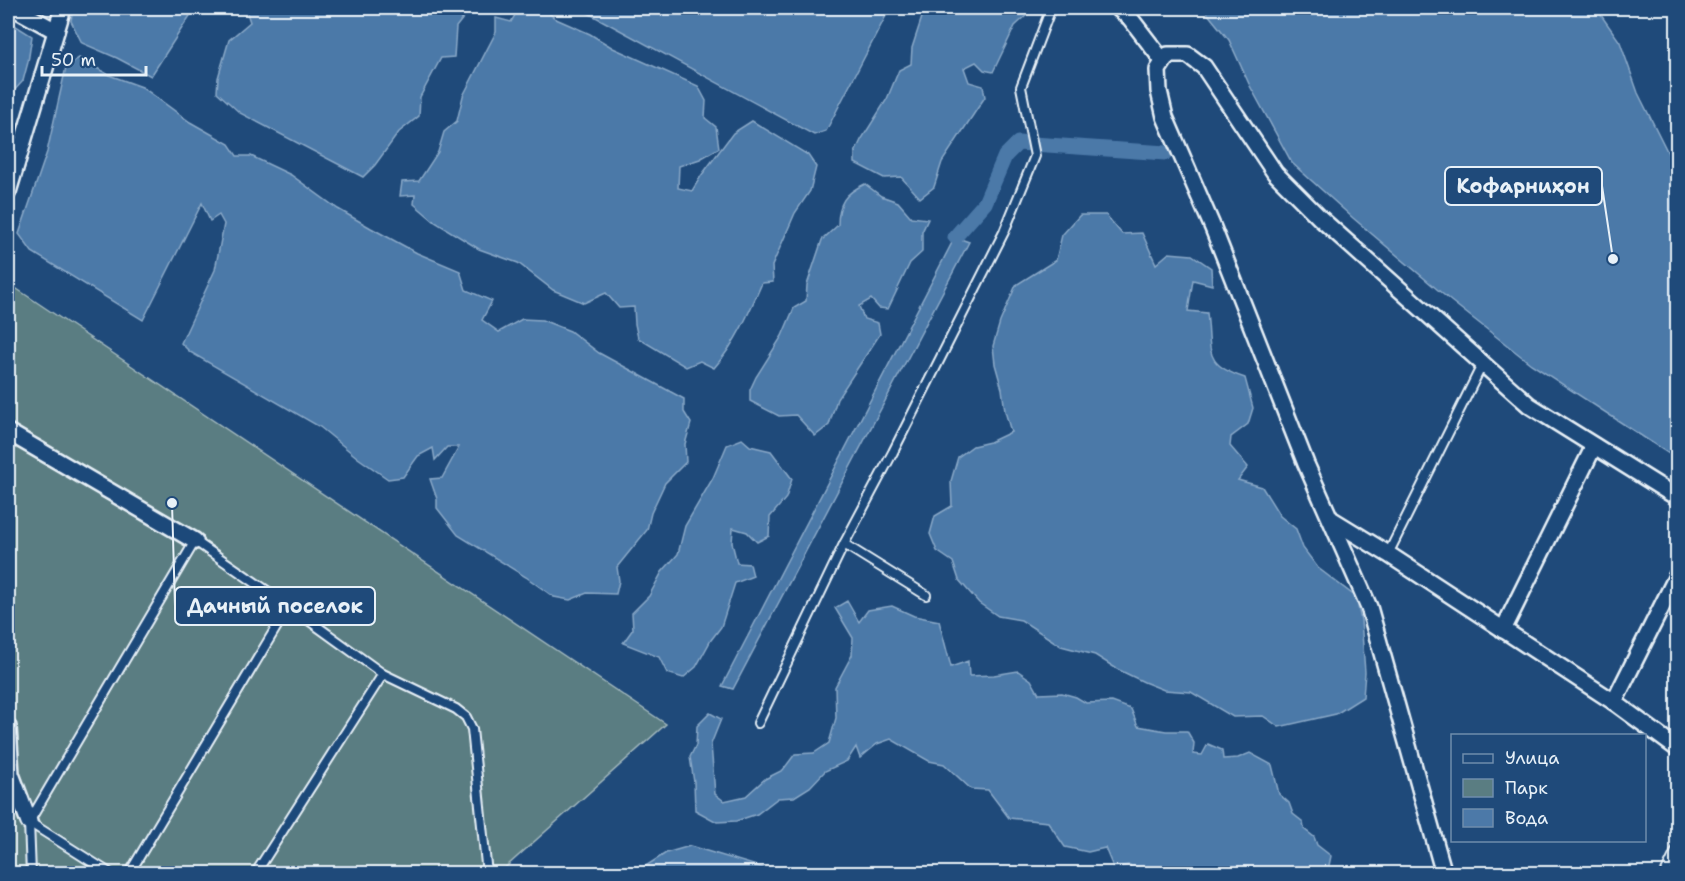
<svg xmlns="http://www.w3.org/2000/svg" width="1685" height="881" viewBox="0 0 1685 881" font-family="'Shantell Sans',sans-serif">
<style>
.green{fill:#5a7d82;stroke:#a1b7bd;stroke-width:1.5}
.water{fill:#4c79a8;stroke:#8aa9c8;stroke-width:1.5}
.lines{fill:none;stroke-linecap:round;stroke-linejoin:round}
.canal{stroke:#4c79a8;stroke-width:15}
.service-casing{stroke:#e8f1f8;stroke-width:12}
.minor-casing{stroke:#e8f1f8;stroke-width:20}
.service{stroke:#1f4a7a;stroke-width:8}
.minor{stroke:#1f4a7a;stroke-width:15}
.leader{fill:none;stroke:#e8f1f8;stroke-width:2}
.callout-dot{fill:#e8f1f8;stroke:#1f4a7a;stroke-width:2}
.callout{fill:#1f4a7a;stroke:#e8f1f8;stroke-width:2}
.callout-label{font-size:20px;text-anchor:middle;font-weight:bold;fill:#e8f1f8}
</style>
<rect width="100%" height="100%" fill="#1f4a7a"/>
<filter id="ink" filterUnits="userSpaceOnUse"><feTurbulence type="fractalNoise" baseFrequency=".0167" numOctaves="2"/><feDisplacementMap in="SourceGraphic" scale="12" xChannelSelector="R" yChannelSelector="G"/><feConvolveMatrix kernelMatrix="1 2 1 2 8 2 1 2 1" color-interpolation-filters="sRGB"/></filter>
<g filter="url(#ink)">
<!-- green -->
<polygon class="green" points="8,283 666,724 499,873 8,873"/>
<!-- water -->
<g class="water">
<polygon points="73,8 195,8 151,76 117,58 82,43 71,21"/>
<polygon points="259,8 471,8 456,27 454,57 441,58 420,97 419,116 399,132 375,165 363,177 240,113 217,92 218,78 229,40 250,22 246,10"/>
<path d="M519,8H543L556,19L590,34L613,48L698,86L706,101L705,118L716,127L719,148L700,159L679,166L678,188L692,191L701,176L733,133L752,121L808,155L816,167L810,191L795,213L772,266L773,282L762,283C749,313 736,343 714,368L700,361L686,367L638,338L635,324L634,307L619,308L606,293L584,303L553,290L518,263L479,249L435,222L414,204L415,195L400,196L402,182L419,181L438,152L444,132L457,121L463,96L496,32V18L511,22Z"/>
<polygon points="579,8 890,8 826,131 814,135"/>
<polygon points="925,8 1027,8 1027,15 1015,26 993,72 984,70 976,62 964,68 969,82 983,86 985,97 942,162 934,187 920,198 901,177 884,178 855,163 855,153 861,140 887,99 899,70 911,64 912,48"/>
<polygon points="1203,8 1596,8 1620,42 1638,93 1677,171 1677,459 1531,364 1451,301 1353,218 1292,163 1250,86 1229,40"/>
<polygon points="8,21 32,36 28,62 23,81 11,94 8,118"/>
<polygon points="79,58 109,75 142,87 190,122 229,144 237,156 251,156 291,175 338,209 371,228 417,253 460,271 466,290 492,301 482,320 499,332 522,319 542,320 570,331 599,353 684,399 684,412 691,423 685,444 686,462 665,483 651,513 647,530 617,567 619,581 616,594 587,593 570,600 554,597 526,577 458,535 437,508 437,499 430,479 442,478 459,447 447,447 435,460 433,448 418,456 403,477 388,479 358,458 320,427 190,352 181,343 215,270 224,224 219,215 210,221 202,203 143,320 32,252 19,234 47,152 66,67"/>
<path d="M865,184L881,196L898,202L911,217L928,219L922,232V252L910,263L888,309L879,308L871,299L859,306L864,319L878,323L880,334L837,399L829,425L815,436L796,415L779,416L750,401V390L756,377L782,336L794,308L806,301L807,285L822,240L838,225C838,203 845,193 865,184Z"/>
<path d="M1080,215H1106L1122,234L1142,233L1156,264L1169,253L1192,255L1211,268L1212,285L1193,280L1188,311L1207,313C1212,351 1202,364 1245,378L1253,408L1248,424L1231,437L1230,446L1248,467L1238,480L1262,487L1280,516L1296,529L1303,548L1318,568L1356,597L1361,620L1365,672L1363,697L1336,714L1279,727L1263,716L1233,717L1191,692L1164,690L1144,682L1117,669L1095,655L1061,646L1021,620L998,616L979,603L959,580L953,562L937,551L930,534L935,516L952,506L951,481L958,457L973,446L990,442L1011,432L1005,411L1002,389L995,364L993,346L1000,322L1016,285L1056,260L1062,235Z"/>
<polygon points="955,237 969,242 733,689 722,686"/>
<polygon points="742,439 750,446 771,451 792,479 786,498 770,517 769,536 757,542 747,532 733,528 732,543 737,563 750,564 753,576 735,583 721,627 711,640 696,667 683,678 667,673 659,657 623,643 633,629 632,613 649,596 662,572 678,554 685,526 713,478 727,445"/>
<polygon points="847,601 859,622 868,610 892,606 914,616 939,621 951,667 968,661 969,676 994,675 1018,671 1031,680 1039,694 1062,693 1076,697 1086,703 1112,702 1131,709 1138,726 1166,731 1187,731 1194,743 1193,754 1202,755 1208,744 1222,750 1223,759 1238,758 1250,753 1272,765 1279,794 1289,803 1293,814 1303,822 1304,829 1314,837 1317,845 1331,856 1328,870 1331,873 1214,874 1206,868 1202,873 1133,873 1130,865 1113,867 1105,848 1088,852 1065,847 1048,822 1009,818 988,790 971,789 944,764 929,761 891,739 877,744 860,758 856,747 847,761 825,771 810,787 794,797 778,798 757,814 736,821 717,822 695,810 694,782 690,757 696,745 697,726 710,713 721,719 711,744 715,794 724,801 746,796 765,779 783,770 795,754 814,753 829,743 836,718 835,687 852,655 853,638 835,608"/>
<polygon points="690,846 780,873 638,873 638,871 666,853"/>
</g>
<g class="lines">
<!-- canal -->
<polyline class="canal" points="955,237 985,203 1005,156 1018,143 1166,153"/>
<defs>
<g id="service">
<polyline points="844,544 926,595"/>
<polyline points="1388,554 1483,363"/>
<polyline points="758,723 844,544 893,452 1004,232 1035,156 1021,87 1051,8"/>
<polyline points="29,822 111,874"/>
<polyline points="31,874 29,822 195,541 289,606 383,674 456,709 466,717 472,729 487,874"/>
<polyline points="129,874 289,606"/>
<polyline points="255,874 383,674"/>
<polyline points="1665,874 1678,847"/>
</g>
<g id="minor">
<polyline points="14,8 56,31"/>
<polyline points="1118,8 1130,18 1163,61"/>
<polyline points="8,192 63,8"/>
<polyline points="8,432 195,541"/>
<polyline points="1331,519 1388,554 1614,702 1678,749"/>
<polyline points="1503,630 1594,446"/>
<polyline points="1614,702 1678,574"/>
<polyline points="8,727 11,774 29,822"/>
<polyline points="1444,874 1369,607 1306,464 1213,228 1165,117 1159,91 1158,70 1168,55 1188,55 1204,67 1275,173 1320,218 1529,405 1678,498"/>
</g>
</defs>
<!-- service casing -->
<use href="#service" class="service-casing"/>
<!-- minor casing -->
<use href="#minor" class="minor-casing"/>
<!-- service -->
<use href="#service" class="service"/>
<!-- minor -->
<use href="#minor" class="minor"/>
</g>
</g>
<!-- callouts -->
<path class="leader" d="M1613 259L1602 186M172 503L175 606"/>
<g class="callout-dot">
<circle cx="1613" cy="259" r="6"/>
<circle cx="172" cy="503" r="6"/>
</g>
<g class="callout">
<rect x="1445" y="167" width="157" height="38" rx="6"/>
<rect x="175" y="587" width="200" height="38" rx="6"/>
</g>
<g class="callout-label">
<text x="1523" y="193">Кофарниҳон</text>
<text x="275" y="613">Дачный поселок</text>
</g>
<!-- margin -->
<rect width="1685" height="881" fill="none" stroke="#1f4a7a" stroke-width="30"/>
<rect x="15" y="15" width="1655" height="851" fill="none" stroke="#e8f1f8" stroke-width="2" filter="url(#ink)"/>
<!-- legend -->
<rect x="1451" y="734" width="195" height="108" fill="#1f4a7a" stroke="#6f8dac" stroke-width="1.5"/>
<rect x="1463" y="754" width="30" height="9" fill="#1f4a7a" stroke="#6f8dac" stroke-width="1.5"/>
<text x="1505" y="764" font-size="18" fill="#e8f1f8">Улица</text>
<rect x="1463" y="779" width="30" height="18" fill="#5a7d82" stroke="#6f8dac" stroke-width="1.5"/>
<text x="1505" y="794" font-size="18" fill="#e8f1f8">Парк</text>
<rect x="1463" y="809" width="30" height="18" fill="#4c79a8" stroke="#6f8dac" stroke-width="1.5"/>
<text x="1505" y="824" font-size="18" fill="#e8f1f8">Вода</text>
<!-- scale -->
<path d="M42 66v9h104v-9" fill="none" stroke="#e8f1f8" stroke-width="3"/>
<text x="51" y="66" font-size="18" fill="#e8f1f8" stroke="#1f4a7a" stroke-width="4.5" paint-order="stroke">50 m</text>
</svg>
